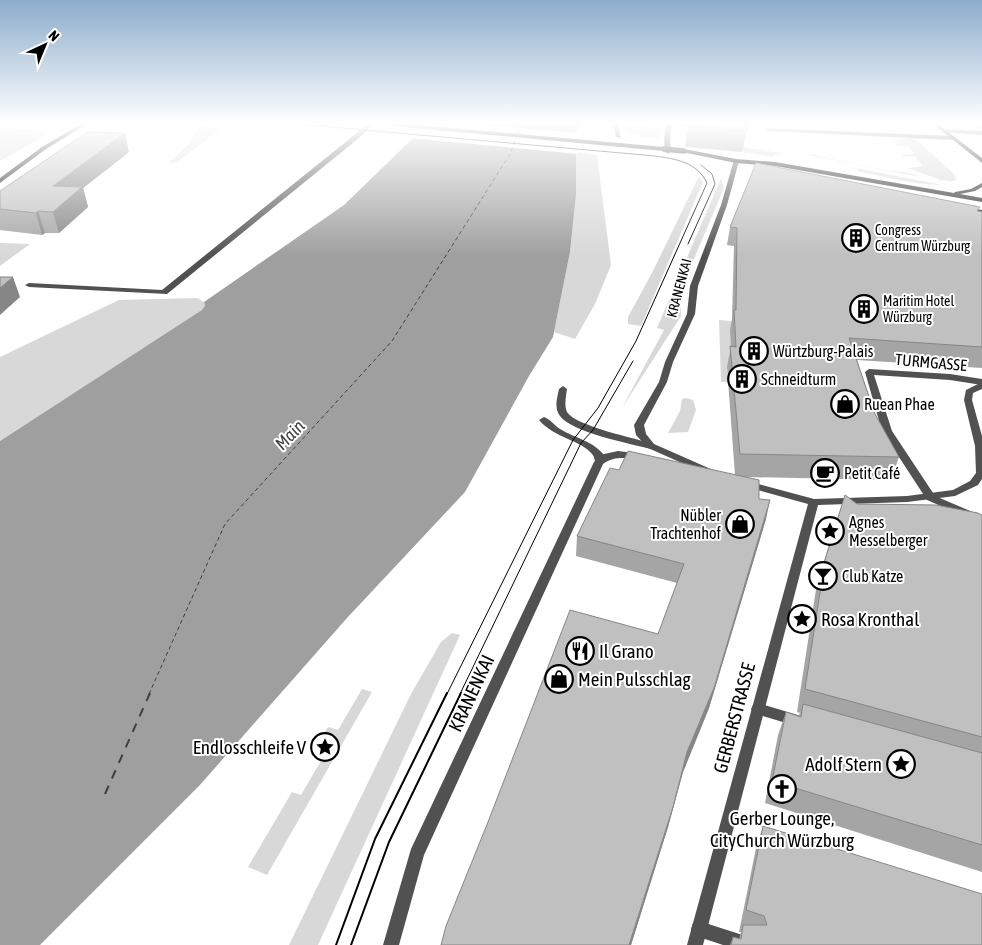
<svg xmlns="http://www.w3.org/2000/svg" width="982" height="945" viewBox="0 0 982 945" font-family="'Asap Condensed',sans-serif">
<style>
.green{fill:#d8d8d8}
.water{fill:#9f9f9f}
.pier{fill:#fff}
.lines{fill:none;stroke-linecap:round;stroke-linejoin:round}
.ferry-far1{stroke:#404040;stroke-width:1;stroke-dasharray:4 3;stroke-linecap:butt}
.ferry{stroke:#404040;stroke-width:2;stroke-dasharray:9 8;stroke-linecap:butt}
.service{fill:#515151;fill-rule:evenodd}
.minor{fill:#515151;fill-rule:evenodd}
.tertiary{fill:#515151;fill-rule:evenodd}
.secondary{fill:#1e1e1e;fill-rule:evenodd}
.tram-far1{stroke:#000;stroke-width:1}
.tram{stroke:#000;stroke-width:2}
.secondary-bridge{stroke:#1e1e1e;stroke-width:5.5}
.wall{fill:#a5a5a5}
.shaded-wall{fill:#868686}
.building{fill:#c0c0c0;stroke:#868686}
.labels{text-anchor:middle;stroke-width:4;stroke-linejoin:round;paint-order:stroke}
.far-poi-label{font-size:14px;fill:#000;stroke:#fff;text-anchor:start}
.far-street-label{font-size:14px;fill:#000;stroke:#fff}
.poi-label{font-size:16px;fill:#000;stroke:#fff;text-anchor:start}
.street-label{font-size:16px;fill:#000;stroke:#fff}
.water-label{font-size:18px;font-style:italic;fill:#404040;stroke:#fff}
.near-poi-label{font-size:19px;fill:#000;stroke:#fff;text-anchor:start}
.near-street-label{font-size:19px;fill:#000;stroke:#fff}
</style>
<rect width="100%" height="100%" fill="#fff"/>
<!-- green -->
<g class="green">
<path d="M618,124L659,125L660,138L639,137L640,135C631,134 623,132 618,124Z"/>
<polygon points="200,126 222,128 177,162 169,163 189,144"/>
<polygon points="0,127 2,127 51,132 0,161"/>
<polygon points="910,138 917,140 954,174 956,180 949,182 951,181 942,180 943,181 908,168 922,166 915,156 902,157 902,155 914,154 908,146 897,146 896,144 905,144 895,143 894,140"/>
<polygon points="743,147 787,154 775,154 772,157 743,152"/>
<polygon points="576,152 597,155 611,265 595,304 575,339 554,332 570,252 576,195"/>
<path d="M814,154L818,156C841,161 863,165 886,170C900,172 906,171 920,177L809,155Z"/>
<path d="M858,169H860L943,185C914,185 882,176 857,171Z"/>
<polygon points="699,176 703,182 641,326 628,324 628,317 653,271"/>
<polygon points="721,178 724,188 680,292 681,316 622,408 664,330 657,328"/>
<polygon points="0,243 30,244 0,266"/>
<polygon points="197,298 204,302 205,306 203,310 0,441 0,357 119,300"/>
<polygon points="719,320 776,325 732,367 727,367 727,382 721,382"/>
<polygon points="686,398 693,400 696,410 688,432 668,433 680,411 682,399"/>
<polygon points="452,633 460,635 318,945 289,945 411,694 441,642"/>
<polygon points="362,689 372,692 267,875 248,867 292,792 301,795 322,759 311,755 328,727 338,730"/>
</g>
<!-- water -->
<polygon class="water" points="422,124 580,124 576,132 576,195 570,252 553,337 529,376 465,492 347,618 199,786 40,945 0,945 0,441 202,310 205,306 204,302 344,205 411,140"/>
<!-- pier -->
<polygon class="pier" points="419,124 475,124 579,133 578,154 409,138"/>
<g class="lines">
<!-- ferry-far1 -->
<g class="ferry-far1">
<polyline points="517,134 521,124"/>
<polyline points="149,694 225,524 392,341 510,154 516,138"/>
</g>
<!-- ferry -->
<polyline class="ferry" points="105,794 150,693"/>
<!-- service -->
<g class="service">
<polygon points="368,124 374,124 359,138 167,294 29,287 25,285 29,283 162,290"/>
<polygon points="613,124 618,124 621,138 616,137"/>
<polygon points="666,124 672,124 670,139 671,152 668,154 665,152 664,139"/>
<polygon points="766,128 953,136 956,138 953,140 768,131"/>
<path d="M563,386L567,389C566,396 564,406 567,412C575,426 638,439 654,444L656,446L651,449C631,444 571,432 560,416C554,408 557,398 559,389Z"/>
<path d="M544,417C550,419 554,425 560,429C575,438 593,441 604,455L602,464H596C594,460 595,457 592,454C581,440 554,438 539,420Z"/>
</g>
<!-- minor -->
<g class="minor">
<polygon points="944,129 982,131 982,135 942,132"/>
<polygon points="869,369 950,374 982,379 982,385 950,380 874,375 892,431 935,496 982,516 982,524 927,500 882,431 865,372"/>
<polygon points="758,703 801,716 803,720 801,724 796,726 753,713 751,709 753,705"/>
<polygon points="699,921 755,939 757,945 723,945 693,935 691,929 693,923"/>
</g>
<!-- tertiary -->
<g class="tertiary">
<polygon points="734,160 739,161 727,205 698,286 695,314 673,362 667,382 644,425 646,434 654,444 713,470 714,472 709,475 648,448 636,435 634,425 659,382 665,362 687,314 690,286 721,205"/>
<polygon points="982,382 982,389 973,393 972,400 982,436 982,479 978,485 955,496 907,502 818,505 703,945 687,945 808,504 743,486 742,484 747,481 814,499 907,496 953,490 970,481 976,473 975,446 964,400 966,390"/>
<path d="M618,451L642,454L644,456C635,463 619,452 603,464L424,855L399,945H383L411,849L594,462L604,454Z"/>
</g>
<!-- secondary -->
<g class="secondary">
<polygon points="81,124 87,124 46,149 0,183 0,178 42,147"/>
<polygon points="391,124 407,124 664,147 667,149 664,151 393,126"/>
<polygon points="933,124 938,124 982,158 982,163"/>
<polygon points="684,149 736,159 775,162 954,193 955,192 971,189 982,183 982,187 975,191 960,194 982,198 982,202 775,166 736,163 682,152 682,150"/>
<polygon points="964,207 982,210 982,214 962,210 961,209"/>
</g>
<!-- tram-far1 -->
<g class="tram-far1">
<path d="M297,124L655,156C676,159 697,162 707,183L636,341L598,408L573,440L447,694"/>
<polyline points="688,244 715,184 712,174 701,165"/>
<polyline points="460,694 581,443 593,430 633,361"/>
</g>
<!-- tram -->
<g class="tram">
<polyline points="336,945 375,839 447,693"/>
<polyline points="351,945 389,842 461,693"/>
</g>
<!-- secondary-bridge -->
<polyline class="secondary-bridge" points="664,149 684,151"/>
</g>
<!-- wall -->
<g class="wall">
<polygon points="636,124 665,124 664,125"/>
<polygon points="673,124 748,124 742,152 685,147 688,126 674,125"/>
<polygon points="974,124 982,124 982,129 980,129"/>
<polygon points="129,152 83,188 88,207 59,233 45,233 42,235 0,230 0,191"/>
<polygon points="978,211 982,212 982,368 857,360 875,414 899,457 891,480 744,477 759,499 766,519 709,708 683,772 668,827 631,945 441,945 658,634 677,583 576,556 577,536 619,470 735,475 727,367 731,346 730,330 732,319 734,246 727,245 730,227"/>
<polygon points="845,495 857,504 982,515 982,872 765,803 778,735 786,712 798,716 800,713 797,712 817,583"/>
<polygon points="763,826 982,945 730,945 733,937 739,939 741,932 739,932 756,848"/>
</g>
<!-- shaded-wall -->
<g class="shaded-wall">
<polygon points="125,133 129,152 83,188 88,207 59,233 53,212 53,186"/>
<polygon points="38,211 45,233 42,235 36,213"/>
<polygon points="13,277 20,297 0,315 0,288"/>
<polygon points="770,500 766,519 709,708 683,772 668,827 631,945 629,945 687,752"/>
</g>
<!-- building -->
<g class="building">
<polygon points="689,124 747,124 746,131 688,126"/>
<polygon points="87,132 125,133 53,186 82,187 53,212 38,211 36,213 0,209 0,191"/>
<polygon points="756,163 980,207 977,211 982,212 982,347 849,338 875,414 899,457 740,454 730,346 736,347 734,310 736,310 737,228 730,227"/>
<polygon points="0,277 13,277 0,288"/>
<polygon points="628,451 759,480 759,499 770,500 714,688 687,752 673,807 629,945 441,945 446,926 488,822 570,610 658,634 684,564 577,536 610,468 619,470"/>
<polygon points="845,495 857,504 936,505 978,513 982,515 982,737 805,689 825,560"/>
<polygon points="803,704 982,753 982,845 772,781 786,712 801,717"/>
<polygon points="763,826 982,894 982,945 731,945 733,937 741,939 743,925 767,925 764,916 746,910"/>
</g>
<!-- sky -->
<linearGradient id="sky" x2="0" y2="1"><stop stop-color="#8baccb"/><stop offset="0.48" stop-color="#fff"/><stop offset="1" stop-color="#fff" stop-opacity="0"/></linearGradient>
<rect width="982" height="256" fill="url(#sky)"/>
<!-- icons -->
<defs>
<symbol id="building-ring" viewBox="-11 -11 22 22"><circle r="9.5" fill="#fff" stroke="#000" stroke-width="1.5"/><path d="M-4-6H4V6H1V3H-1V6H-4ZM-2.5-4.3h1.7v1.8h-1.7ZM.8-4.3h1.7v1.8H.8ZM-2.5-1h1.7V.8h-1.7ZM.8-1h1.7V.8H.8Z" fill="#000"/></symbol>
<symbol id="shop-ring" viewBox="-11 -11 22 22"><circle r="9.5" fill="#fff" stroke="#000" stroke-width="1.5"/><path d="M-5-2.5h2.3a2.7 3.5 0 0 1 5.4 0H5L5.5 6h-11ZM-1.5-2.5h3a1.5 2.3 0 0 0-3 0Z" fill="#000"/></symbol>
<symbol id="cafe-ring" viewBox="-11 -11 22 22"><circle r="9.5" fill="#fff" stroke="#000" stroke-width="1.5"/><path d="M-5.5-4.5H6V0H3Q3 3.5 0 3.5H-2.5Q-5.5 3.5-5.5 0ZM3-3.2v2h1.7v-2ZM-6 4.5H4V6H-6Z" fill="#000"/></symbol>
<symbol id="sight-ring" viewBox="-11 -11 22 22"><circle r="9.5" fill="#fff" stroke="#000" stroke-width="1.5"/><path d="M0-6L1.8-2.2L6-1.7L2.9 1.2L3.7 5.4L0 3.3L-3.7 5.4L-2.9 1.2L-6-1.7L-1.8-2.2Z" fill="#000"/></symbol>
<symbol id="bar-ring" viewBox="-11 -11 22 22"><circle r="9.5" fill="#fff" stroke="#000" stroke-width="1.5"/><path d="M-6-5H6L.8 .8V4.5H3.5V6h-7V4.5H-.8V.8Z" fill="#000"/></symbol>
<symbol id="restaurant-ring" viewBox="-11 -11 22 22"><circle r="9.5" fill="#fff" stroke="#000" stroke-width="1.5"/><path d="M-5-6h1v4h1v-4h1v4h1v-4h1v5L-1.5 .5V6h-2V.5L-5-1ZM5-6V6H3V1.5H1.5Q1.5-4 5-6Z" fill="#000"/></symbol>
<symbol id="church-ring" viewBox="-11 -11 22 22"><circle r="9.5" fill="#fff" stroke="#000" stroke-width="1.5"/><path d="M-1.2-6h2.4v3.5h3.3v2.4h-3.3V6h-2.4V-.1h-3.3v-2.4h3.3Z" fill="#000"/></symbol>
</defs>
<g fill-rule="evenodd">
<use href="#building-ring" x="840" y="222" width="32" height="32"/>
<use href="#building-ring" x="848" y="293" width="32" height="32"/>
<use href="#building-ring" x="738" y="335" width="32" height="32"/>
<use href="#building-ring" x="726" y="363" width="32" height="32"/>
<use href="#shop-ring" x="829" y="388" width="32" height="32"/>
<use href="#cafe-ring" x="809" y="457" width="32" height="32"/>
<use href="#shop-ring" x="724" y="508" width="32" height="32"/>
<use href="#sight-ring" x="814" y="515" width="32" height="32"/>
<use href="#bar-ring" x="807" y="560" width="32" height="32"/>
<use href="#sight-ring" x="786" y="603" width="32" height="32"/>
<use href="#restaurant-ring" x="564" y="635" width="32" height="32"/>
<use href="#shop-ring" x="543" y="663" width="32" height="32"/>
<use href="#sight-ring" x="309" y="731" width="32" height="32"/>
<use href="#sight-ring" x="885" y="748" width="32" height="32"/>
<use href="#church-ring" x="766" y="773" width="32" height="32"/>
</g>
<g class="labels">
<!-- far-poi labels -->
<g class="far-poi-label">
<text x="875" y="235">Congress<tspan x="875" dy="16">Centrum Würzburg</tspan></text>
<text x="883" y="306">Maritim Hotel<tspan x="883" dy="16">Würzburg</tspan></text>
</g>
<!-- far-street labels -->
<g class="far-street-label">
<text transform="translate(679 288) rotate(-75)" y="5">KRANENKAI</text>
</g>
<!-- poi labels -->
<g class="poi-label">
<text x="773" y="357">Würtzburg-Palais</text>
<text x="761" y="385">Schneidturm</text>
<text x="864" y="410">Ruean Phae</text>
<text x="844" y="479">Petit Café</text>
<text x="721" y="521" text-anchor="end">Nübler<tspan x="721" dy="18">Trachtenhof</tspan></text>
<text x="849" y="528">Agnes<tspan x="849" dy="18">Messelberger</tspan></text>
<text x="842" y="582">Club Katze</text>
</g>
<!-- street labels -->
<g class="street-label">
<text transform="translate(931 362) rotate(5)" y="6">TURMGASSE</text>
</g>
<!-- water labels -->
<g class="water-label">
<text transform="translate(290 435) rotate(-46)" y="6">Main</text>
</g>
<!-- near-poi labels -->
<g class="near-poi-label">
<text x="821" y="626">Rosa Kronthal</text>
<text x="599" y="658">Il Grano</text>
<text x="578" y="686">Mein Pulsschlag</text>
<text x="306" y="754" text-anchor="end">Endlosschleife V</text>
<text x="882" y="771" text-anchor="end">Adolf Stern</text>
<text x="782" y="825" text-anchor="middle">Gerber Lounge,<tspan x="782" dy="22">CityChurch Würzburg</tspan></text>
</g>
<!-- near-street labels -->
<g class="near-street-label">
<text transform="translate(471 693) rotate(-65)" y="7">KRANENKAI</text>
<text transform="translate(734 718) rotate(-75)" y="7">GERBERSTRASSE</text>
</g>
</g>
<!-- north arrow -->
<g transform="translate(45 45) rotate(44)" stroke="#ffffff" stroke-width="4" paint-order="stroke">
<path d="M0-4L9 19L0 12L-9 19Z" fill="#000000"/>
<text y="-8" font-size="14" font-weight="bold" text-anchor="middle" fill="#000000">N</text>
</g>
</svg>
